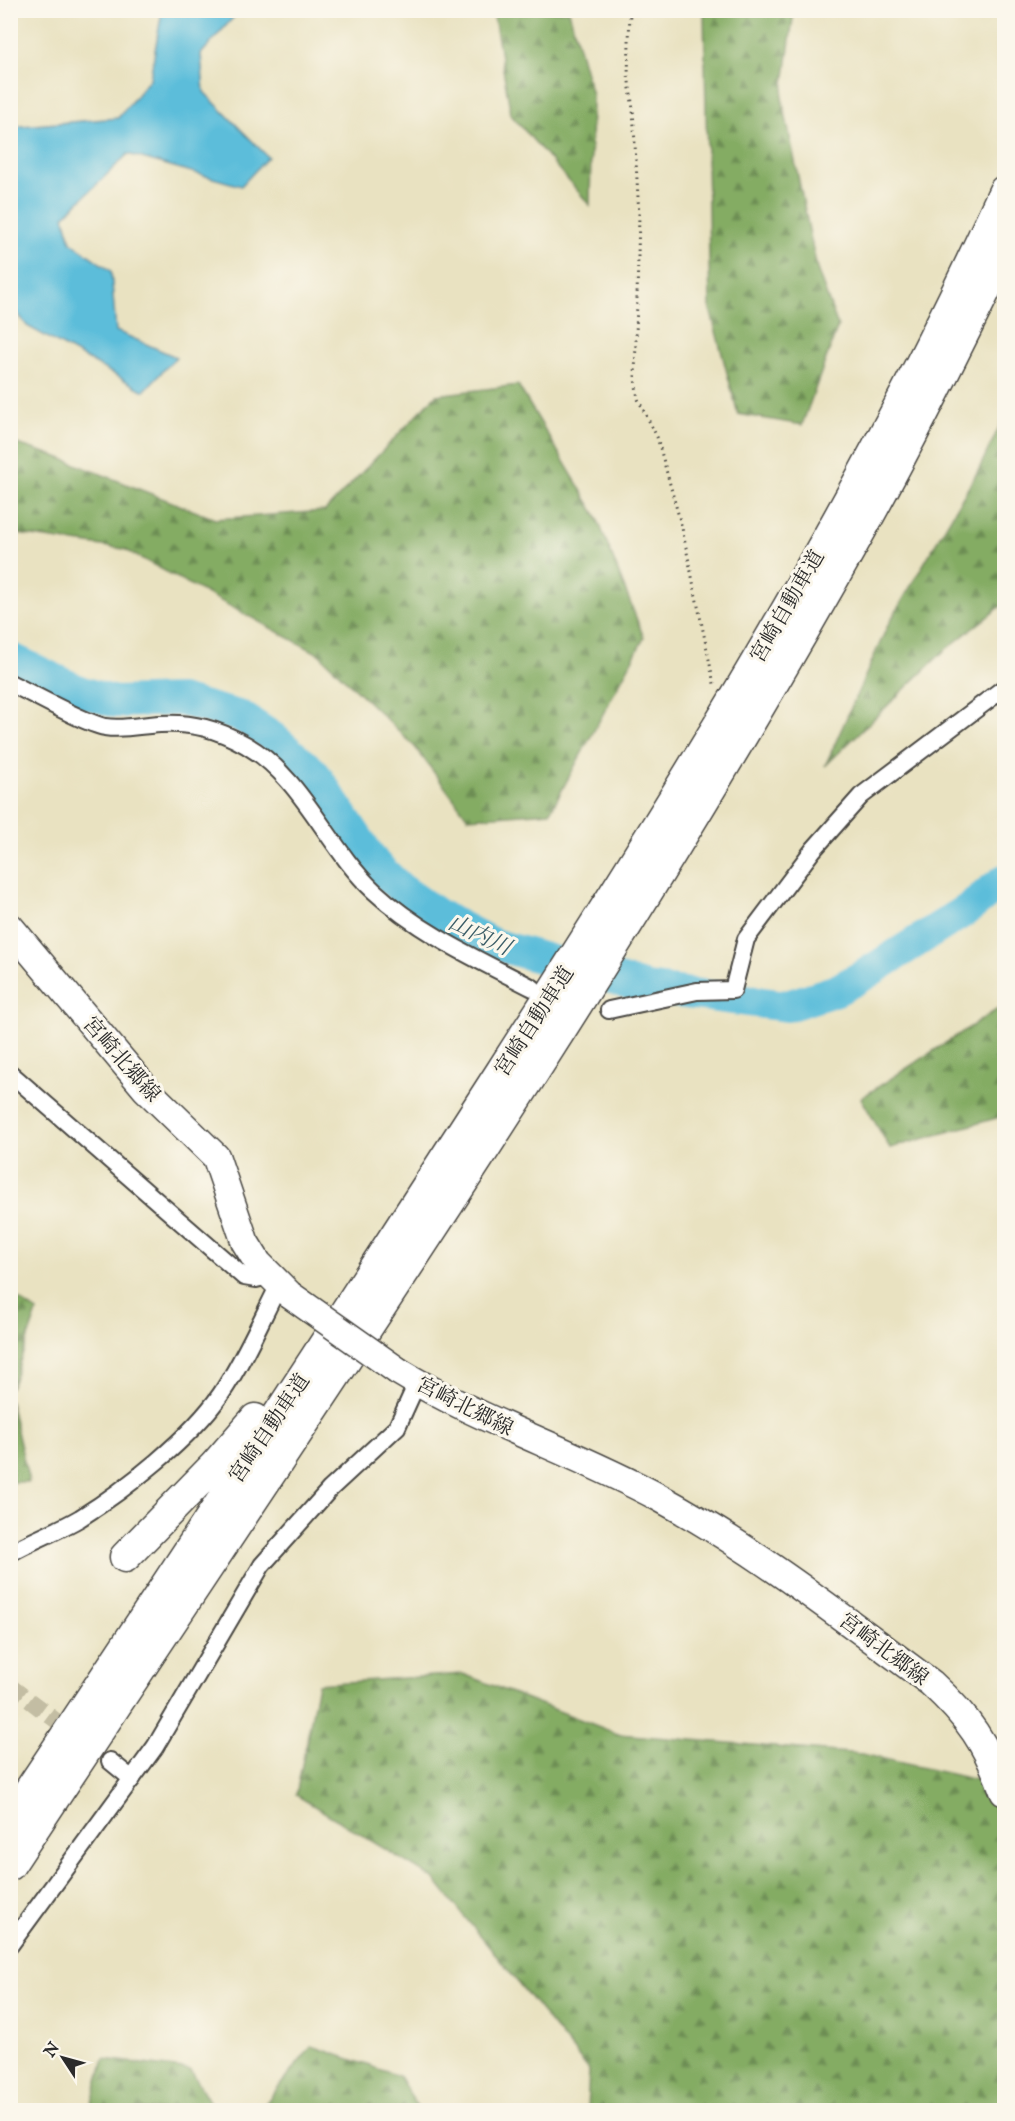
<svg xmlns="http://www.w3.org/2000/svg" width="1015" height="2121" viewBox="0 0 1015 2121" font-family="'IM FELL English','Noto Serif JP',serif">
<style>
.forest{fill:url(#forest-firs);stroke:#586c48;stroke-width:1.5}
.water{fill:#5cbdda;stroke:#447482;stroke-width:1.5}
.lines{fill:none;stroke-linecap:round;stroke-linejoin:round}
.river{stroke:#5cbdda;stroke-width:32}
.street-tunnel{stroke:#c3bda3;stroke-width:16;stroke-dasharray:16 8;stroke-linecap:butt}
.street-casing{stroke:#484642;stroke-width:20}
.primary-casing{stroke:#484642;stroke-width:30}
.highway-casing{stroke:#484642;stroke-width:33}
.path{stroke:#484642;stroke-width:3;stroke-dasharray:1.5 4.5;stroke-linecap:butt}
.street{stroke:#fff;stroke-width:16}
.primary{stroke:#fff;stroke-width:27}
.highway{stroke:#fff;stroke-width:30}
.primary-bridge-casing{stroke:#484642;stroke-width:30;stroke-linecap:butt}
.primary-bridge{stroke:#fff;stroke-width:27}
.labels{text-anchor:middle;stroke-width:6;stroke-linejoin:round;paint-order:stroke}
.street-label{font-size:21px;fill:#2b2b2b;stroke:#fbf7ec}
.water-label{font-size:22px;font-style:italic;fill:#3c5e68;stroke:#fbf7ec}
</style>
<defs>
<pattern id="forest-firs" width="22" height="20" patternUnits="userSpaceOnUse" patternTransform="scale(1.5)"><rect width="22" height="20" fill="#84ac64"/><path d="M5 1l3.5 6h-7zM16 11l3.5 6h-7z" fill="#6c8c53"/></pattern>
</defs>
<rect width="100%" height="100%" fill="#fbf7ec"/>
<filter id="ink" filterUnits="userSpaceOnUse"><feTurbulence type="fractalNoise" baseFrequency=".0167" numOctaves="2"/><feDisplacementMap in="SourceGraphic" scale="12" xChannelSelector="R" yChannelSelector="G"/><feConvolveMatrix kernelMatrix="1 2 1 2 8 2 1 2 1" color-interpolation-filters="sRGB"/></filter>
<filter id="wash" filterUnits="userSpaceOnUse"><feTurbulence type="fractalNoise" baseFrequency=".008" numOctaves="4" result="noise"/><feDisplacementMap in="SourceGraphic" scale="24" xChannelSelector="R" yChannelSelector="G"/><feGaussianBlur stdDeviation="1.35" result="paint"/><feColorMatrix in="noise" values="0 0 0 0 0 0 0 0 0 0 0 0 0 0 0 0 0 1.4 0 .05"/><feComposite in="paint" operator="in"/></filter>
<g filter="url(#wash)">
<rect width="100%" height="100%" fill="#e9e2c1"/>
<!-- forest -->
<g class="forest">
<polygon points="493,11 569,11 592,95 590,205 511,115"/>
<polygon points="704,11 794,11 782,98 817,269 838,326 802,425 738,414 710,309"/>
<polygon points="518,385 596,515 644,638 550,812 468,818 415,747 319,654 124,549 18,534 11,529 11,442 55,456 215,519 325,511 436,395"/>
<polygon points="1004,417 1004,604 945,650 825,766 888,625 978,471"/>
<polygon points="1004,1005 1004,1116 890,1148 861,1098"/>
<polygon points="11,1294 37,1312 11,1388"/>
<polygon points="10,1401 29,1482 11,1482"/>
<polygon points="463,1674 618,1734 862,1754 1004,1786 1004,2110 587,2110 589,2070 434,1879 296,1795 318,1684"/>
<polygon points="312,2046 399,2076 419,2110 260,2110"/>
<polygon points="104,2059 191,2070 214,2110 90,2110"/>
</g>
<!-- water -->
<polygon class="water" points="162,11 239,11 201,54 204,92 268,157 241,186 128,154 64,216 71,242 111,271 116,331 176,357 144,391 27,326 11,304 10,127 118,118 150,79"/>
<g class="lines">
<!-- river -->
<polyline class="river" points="10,658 79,691 115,702 180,700 242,717 272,737 314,773 375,864 400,888 440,916 493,944 646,988 787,1006 837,990 864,975 968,909 1004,880"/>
</g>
</g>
<g filter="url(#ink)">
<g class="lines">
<!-- street-tunnel -->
<polyline class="street-tunnel" points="10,1686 110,1761"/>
<defs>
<g id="street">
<path d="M10,683C33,694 84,723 105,727C124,730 141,725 160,724C192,722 218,729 246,745C303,778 327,847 374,891C419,933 479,960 533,988"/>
<polyline points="609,1010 697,991 733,990 746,939 813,850 861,796 1004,688"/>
<polyline points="10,1073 244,1277 256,1279 269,1276"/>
<path d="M10,1553C33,1540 58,1531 80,1518C125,1490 191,1438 221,1394C244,1360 260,1322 279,1285"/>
<polyline points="110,1761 132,1779"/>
<polyline points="10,1945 155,1747 262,1565 330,1489 397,1427 417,1383"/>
</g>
<g id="primary">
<polyline points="10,927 146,1089 216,1157 245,1242 258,1263 290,1295"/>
<path d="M398,1371C481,1422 574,1451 660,1498C756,1550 843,1618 931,1683C969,1718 986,1743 1004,1792"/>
</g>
<g id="highway">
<polyline points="125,1557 214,1466 255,1419"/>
<path d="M10,1819C176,1572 339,1323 500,1073C683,789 864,500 1004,191"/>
<path d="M10,1865C300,1425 603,992 860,532C911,441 957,347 1004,253"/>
</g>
</defs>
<!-- street casing -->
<use href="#street" class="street-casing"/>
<!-- primary casing -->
<use href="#primary" class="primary-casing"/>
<!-- highway casing -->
<use href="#highway" class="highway-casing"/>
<!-- path -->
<polyline class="path" points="630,10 628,75 633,109 639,215 635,379 638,399 657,437 682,528 714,684"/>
<!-- street -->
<use href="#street" class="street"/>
<!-- primary -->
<use href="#primary" class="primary"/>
<!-- highway -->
<use href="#highway" class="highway"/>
<defs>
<polyline id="primary-bridge" points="290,1295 398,1371"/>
</defs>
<!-- primary-bridge casing -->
<use href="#primary-bridge" class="primary-bridge-casing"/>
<!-- primary-bridge -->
<use href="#primary-bridge" class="primary-bridge"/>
</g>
</g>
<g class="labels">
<!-- street labels -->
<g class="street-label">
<text transform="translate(787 606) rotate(-60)" y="7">宮崎自動車道</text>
<text transform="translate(534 1021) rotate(-57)" y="7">宮崎自動車道</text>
<text transform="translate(122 1059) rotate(49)" y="7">宮崎北郷線</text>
<text transform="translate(465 1406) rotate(27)" y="7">宮崎北郷線</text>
<text transform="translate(269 1428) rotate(-56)" y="7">宮崎自動車道</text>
<text transform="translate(884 1649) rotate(37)" y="7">宮崎北郷線</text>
</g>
<!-- water labels -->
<g class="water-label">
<text transform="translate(480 934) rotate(25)" y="8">山内川</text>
</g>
</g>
<!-- margin -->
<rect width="1015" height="2121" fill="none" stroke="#fbf7ec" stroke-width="36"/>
<!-- north arrow -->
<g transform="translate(63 2058) rotate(306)" stroke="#fbf7ec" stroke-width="4.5" paint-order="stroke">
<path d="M0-4.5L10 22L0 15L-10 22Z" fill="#2b2b2b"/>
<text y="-9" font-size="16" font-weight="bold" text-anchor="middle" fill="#2b2b2b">N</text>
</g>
</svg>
